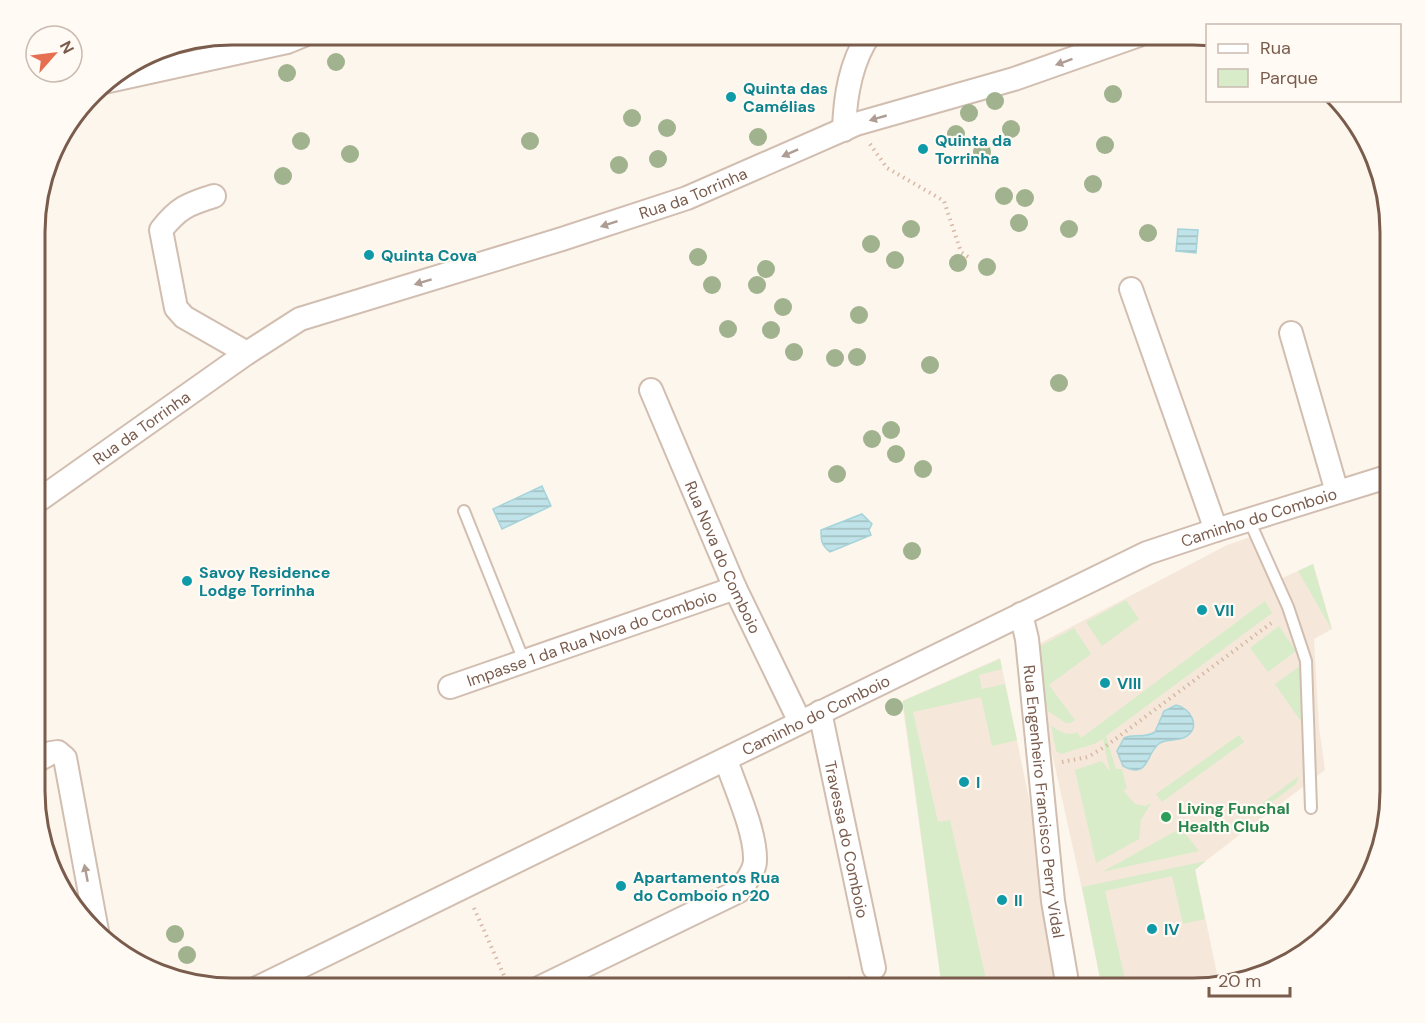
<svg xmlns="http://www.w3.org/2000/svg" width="1425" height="1023" viewBox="0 0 1425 1023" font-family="'DM Sans',sans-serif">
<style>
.residential{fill:#f5e8da}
.green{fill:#d8ecc9}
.water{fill:url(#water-rules);stroke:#a5d3da;stroke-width:1.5}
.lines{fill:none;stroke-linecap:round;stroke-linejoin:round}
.service-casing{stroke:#d1beb0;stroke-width:14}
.minor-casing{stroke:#d1beb0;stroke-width:26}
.path{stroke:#d9b8a5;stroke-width:4;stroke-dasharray:1.5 4.5;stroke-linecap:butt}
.service{stroke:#fff;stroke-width:10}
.minor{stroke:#fff;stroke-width:22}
.tree{fill:#a0b28e}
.oneway{fill:#af9d94}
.culture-dot{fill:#0f9aa8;stroke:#fffaf3;stroke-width:2}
.leisure-dot{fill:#2e9e5b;stroke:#fffaf3;stroke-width:2}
.labels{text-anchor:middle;stroke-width:4.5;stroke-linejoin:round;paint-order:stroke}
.culture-label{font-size:16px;font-weight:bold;fill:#0d838f;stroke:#fffaf3;text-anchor:start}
.street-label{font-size:16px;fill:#7a5c4d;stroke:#fffaf3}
.leisure-label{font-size:16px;font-weight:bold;fill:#27864d;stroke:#fffaf3;text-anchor:start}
.rim{fill:none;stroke:#7a5c4d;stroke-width:3}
</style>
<defs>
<pattern id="water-rules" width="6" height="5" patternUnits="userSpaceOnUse" patternTransform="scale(1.5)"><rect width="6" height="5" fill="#bfe3e8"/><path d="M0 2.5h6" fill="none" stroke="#a0bbbe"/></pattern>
</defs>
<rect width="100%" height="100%" fill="#fdf6ec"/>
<!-- residential -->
<g class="residential">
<polygon points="1262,533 1280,579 1313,564 1332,629 1314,639 1319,727 1325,770 1195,869 1219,983 1194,988 1102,988 1082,889 1029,649 1227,545"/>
<polygon points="1000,658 1068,988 942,988 902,701"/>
</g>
<!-- green -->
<g class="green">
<polygon points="1313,564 1332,630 1298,571"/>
<polygon points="1126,600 1139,619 1102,646 1086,622"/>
<path d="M1265,601L1272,613L1106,736L1115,766L1116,769H1122L1127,789L1123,790L1135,804L1145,806L1151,803L1141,820L1139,839L1096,863L1075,770L1102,761L1110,772L1103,739L1094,744L1061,754L1056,751L1051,725C1058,731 1068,737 1077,732L1081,738Z"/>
<polygon points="1279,626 1296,651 1268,672 1250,648"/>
<polygon points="1074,628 1091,654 1049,685 1075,720 1071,723 1066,723 1048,711 1033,650"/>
<polygon points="1000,659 1002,669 979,675 982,689 1005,684 1017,740 992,746 981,697 913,712 938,822 950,820 988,988 942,988 903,701"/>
<polygon points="1300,666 1304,726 1275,684"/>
<polygon points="1239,735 1244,742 1162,802 1156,794"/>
<polygon points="1299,776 1296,784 1252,817 1249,813"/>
<polygon points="1181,828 1199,851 1102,872"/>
<polygon points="1206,861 1195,870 1205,919 1183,924 1172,876 1105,891 1127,988 1102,988 1082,887"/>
</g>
<!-- water -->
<g class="water">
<polygon points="1178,229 1198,230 1196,253 1176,251"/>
<polygon points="542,486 551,506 502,529 493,509"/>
<path d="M862,514L872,524L869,530L871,535L830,552C821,545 821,540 821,530Z"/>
<path d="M1176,705C1190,708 1201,726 1187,736C1179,742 1168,738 1160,743C1145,753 1150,780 1123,766L1117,751L1124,738C1134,733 1144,739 1155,732L1164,711Z"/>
</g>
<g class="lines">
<defs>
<g id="service">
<polyline points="464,511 524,661"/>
<polyline points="1249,520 1288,607 1306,661 1311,808"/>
</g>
<g id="minor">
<polyline points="104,82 287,42 304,35"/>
<path d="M844,130C845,97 850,63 869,35"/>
<path d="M214,196C188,204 178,208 161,230L176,308L184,317L247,353"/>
<polyline points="1131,289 1216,530"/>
<polyline points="1291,333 1337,492"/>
<path id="s1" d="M651,390L735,588L800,722"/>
<path id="s2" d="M36,502L247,353L300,319L562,239L687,198L856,124L1014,79L1139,35"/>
<path id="s3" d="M1021,614L1027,639L1053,901L1068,988"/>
<path id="s4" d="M450,687L735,588"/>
<path id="s5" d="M820,712L874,968"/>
<polyline points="36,761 51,753 58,752 65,758 97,931"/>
<path id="s6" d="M257,988L1147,553L1216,530L1390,476"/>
<path d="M539,988L739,891C746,882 756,870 755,858C755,830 735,787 726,760"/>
</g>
</defs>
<!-- service casing -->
<use href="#service" class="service-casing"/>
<!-- minor casing -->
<use href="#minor" class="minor-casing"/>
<!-- path -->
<g class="path">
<polyline points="870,144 887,168 944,201 961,252 971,259"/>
<polyline points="1062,762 1088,757 1106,746 1274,621"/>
<polyline points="474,908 506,980 516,987"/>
<polyline points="827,988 851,978"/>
</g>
<!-- service -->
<use href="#service" class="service"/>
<!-- minor -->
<use href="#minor" class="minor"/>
</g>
<!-- trees -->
<g class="tree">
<circle cx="336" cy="62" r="9"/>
<circle cx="287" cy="73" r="9"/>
<circle cx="1113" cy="94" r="9"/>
<circle cx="995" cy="101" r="9"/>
<circle cx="969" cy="113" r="9"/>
<circle cx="632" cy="118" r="9"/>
<circle cx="667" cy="128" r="9"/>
<circle cx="1011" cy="129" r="9"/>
<circle cx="956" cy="134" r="9"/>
<circle cx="758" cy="137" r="9"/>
<circle cx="301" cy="141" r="9"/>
<circle cx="530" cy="141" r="9"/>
<circle cx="1105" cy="145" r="9"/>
<circle cx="982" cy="152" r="9"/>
<circle cx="350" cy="154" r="9"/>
<circle cx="658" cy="159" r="9"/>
<circle cx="619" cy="165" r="9"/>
<circle cx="283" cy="176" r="9"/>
<circle cx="1093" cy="184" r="9"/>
<circle cx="1004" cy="196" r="9"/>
<circle cx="1025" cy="198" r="9"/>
<circle cx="1019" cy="223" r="9"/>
<circle cx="911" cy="229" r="9"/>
<circle cx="1069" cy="229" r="9"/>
<circle cx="1148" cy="233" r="9"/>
<circle cx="871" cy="244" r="9"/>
<circle cx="698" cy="257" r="9"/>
<circle cx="895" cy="260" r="9"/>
<circle cx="958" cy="263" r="9"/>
<circle cx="987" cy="267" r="9"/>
<circle cx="766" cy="269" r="9"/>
<circle cx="712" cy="285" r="9"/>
<circle cx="757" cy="285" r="9"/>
<circle cx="783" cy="307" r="9"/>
<circle cx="859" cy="315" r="9"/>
<circle cx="728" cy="329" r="9"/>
<circle cx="771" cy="330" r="9"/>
<circle cx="794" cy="352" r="9"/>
<circle cx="857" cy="357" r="9"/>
<circle cx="835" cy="358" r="9"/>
<circle cx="930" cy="365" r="9"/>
<circle cx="1059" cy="383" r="9"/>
<circle cx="891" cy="430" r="9"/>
<circle cx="872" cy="439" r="9"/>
<circle cx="896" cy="454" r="9"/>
<circle cx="923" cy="469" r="9"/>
<circle cx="837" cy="474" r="9"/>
<circle cx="912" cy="551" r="9"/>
<circle cx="894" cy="707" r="9"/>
<circle cx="175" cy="934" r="9"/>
<circle cx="187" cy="955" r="9"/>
</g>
<!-- one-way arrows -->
<defs><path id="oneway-solid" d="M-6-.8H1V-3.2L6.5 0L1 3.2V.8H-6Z" transform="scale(1.5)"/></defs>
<g class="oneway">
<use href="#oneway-solid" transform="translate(1064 62) rotate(160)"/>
<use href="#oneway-solid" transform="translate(878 118) rotate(164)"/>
<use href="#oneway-solid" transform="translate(790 153) rotate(156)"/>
<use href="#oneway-solid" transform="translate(609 224) rotate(162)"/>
<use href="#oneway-solid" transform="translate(423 282) rotate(163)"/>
<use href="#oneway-solid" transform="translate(86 873) rotate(-101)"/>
</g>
<!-- markers -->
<g class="culture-dot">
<circle cx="731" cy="97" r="6"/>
<circle cx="923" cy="149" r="6"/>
<circle cx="369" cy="255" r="6"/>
<circle cx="187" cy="581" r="6"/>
<circle cx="1202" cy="610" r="6"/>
<circle cx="1105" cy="683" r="6"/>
<circle cx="964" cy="782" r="6"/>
<circle cx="621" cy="886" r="6"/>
<circle cx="1002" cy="900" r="6"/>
<circle cx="1152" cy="929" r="6"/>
</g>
<circle class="leisure-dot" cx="1166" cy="817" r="6"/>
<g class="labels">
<!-- culture labels -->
<g class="culture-label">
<text x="743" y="94">Quinta das<tspan x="743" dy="18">Camélias</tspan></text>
<text x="935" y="146">Quinta da<tspan x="935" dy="18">Torrinha</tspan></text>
<text x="381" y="261">Quinta Cova</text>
<text x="199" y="578">Savoy Residence<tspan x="199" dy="18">Lodge Torrinha</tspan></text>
<text x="1214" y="616">VII</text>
<text x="1117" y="689">VIII</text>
<text x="976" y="788">I</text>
<text x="633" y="883">Apartamentos Rua<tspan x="633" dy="18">do Comboio nº20</tspan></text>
<text x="1014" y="906">II</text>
<text x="1164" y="935">IV</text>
</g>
<!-- street labels -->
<g class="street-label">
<text dy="6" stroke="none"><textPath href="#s2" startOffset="734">Rua da Torrinha</textPath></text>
<text dy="6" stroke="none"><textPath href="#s2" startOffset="129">Rua da Torrinha</textPath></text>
<text dy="6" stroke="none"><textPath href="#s6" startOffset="1108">Caminho do Comboio</textPath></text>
<text dy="6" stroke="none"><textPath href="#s1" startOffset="182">Rua Nova do Comboio</textPath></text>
<text dy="6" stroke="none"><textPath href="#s4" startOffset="150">Impasse 1 da Rua Nova do Comboio</textPath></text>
<text dy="6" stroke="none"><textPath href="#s6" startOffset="622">Caminho do Comboio</textPath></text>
<text dy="6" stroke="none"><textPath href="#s3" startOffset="189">Rua Engenheiro Francisco Perry Vidal</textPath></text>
<text dy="6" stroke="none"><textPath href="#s5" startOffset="130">Travessa do Comboio</textPath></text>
</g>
<!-- leisure labels -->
<g class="leisure-label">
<text x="1178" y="814">Living Funchal<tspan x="1178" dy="18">Health Club</tspan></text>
</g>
</g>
<!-- crop -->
<path d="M0 0H1425V1023H0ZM232 45H1193A187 187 0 0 1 1380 232V791A187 187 0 0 1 1193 978H232A187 187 0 0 1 45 791V232A187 187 0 0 1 232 45Z" fill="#fffaf3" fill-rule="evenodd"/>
<path class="rim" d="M232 45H1193A187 187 0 0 1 1380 232V791A187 187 0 0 1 1193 978H232A187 187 0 0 1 45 791V232A187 187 0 0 1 232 45Z"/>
<!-- legend -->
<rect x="1206" y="24" width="195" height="78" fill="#fffaf3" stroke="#cabbb1" stroke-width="1.5"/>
<rect x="1218" y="44" width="30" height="9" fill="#ffffff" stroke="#cabbb1" stroke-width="1.5"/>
<text x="1260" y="54" font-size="18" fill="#7a5c4d">Rua</text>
<rect x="1218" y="69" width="30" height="18" fill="#d8ecc9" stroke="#cabbb1" stroke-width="1.5"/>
<text x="1260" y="84" font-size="18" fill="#7a5c4d">Parque</text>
<!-- north arrow -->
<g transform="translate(54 54) rotate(62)"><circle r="28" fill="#fffaf3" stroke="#cabbb1" stroke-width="1.5"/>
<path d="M0-4.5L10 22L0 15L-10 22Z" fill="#e76f51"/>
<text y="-9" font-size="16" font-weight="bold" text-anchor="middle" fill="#7a5c4d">N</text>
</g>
<!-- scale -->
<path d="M1209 987v9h81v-9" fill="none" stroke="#7a5c4d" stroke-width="3"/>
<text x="1218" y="987" font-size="18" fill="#7a5c4d" stroke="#fffaf3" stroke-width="4.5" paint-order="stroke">20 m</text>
</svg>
